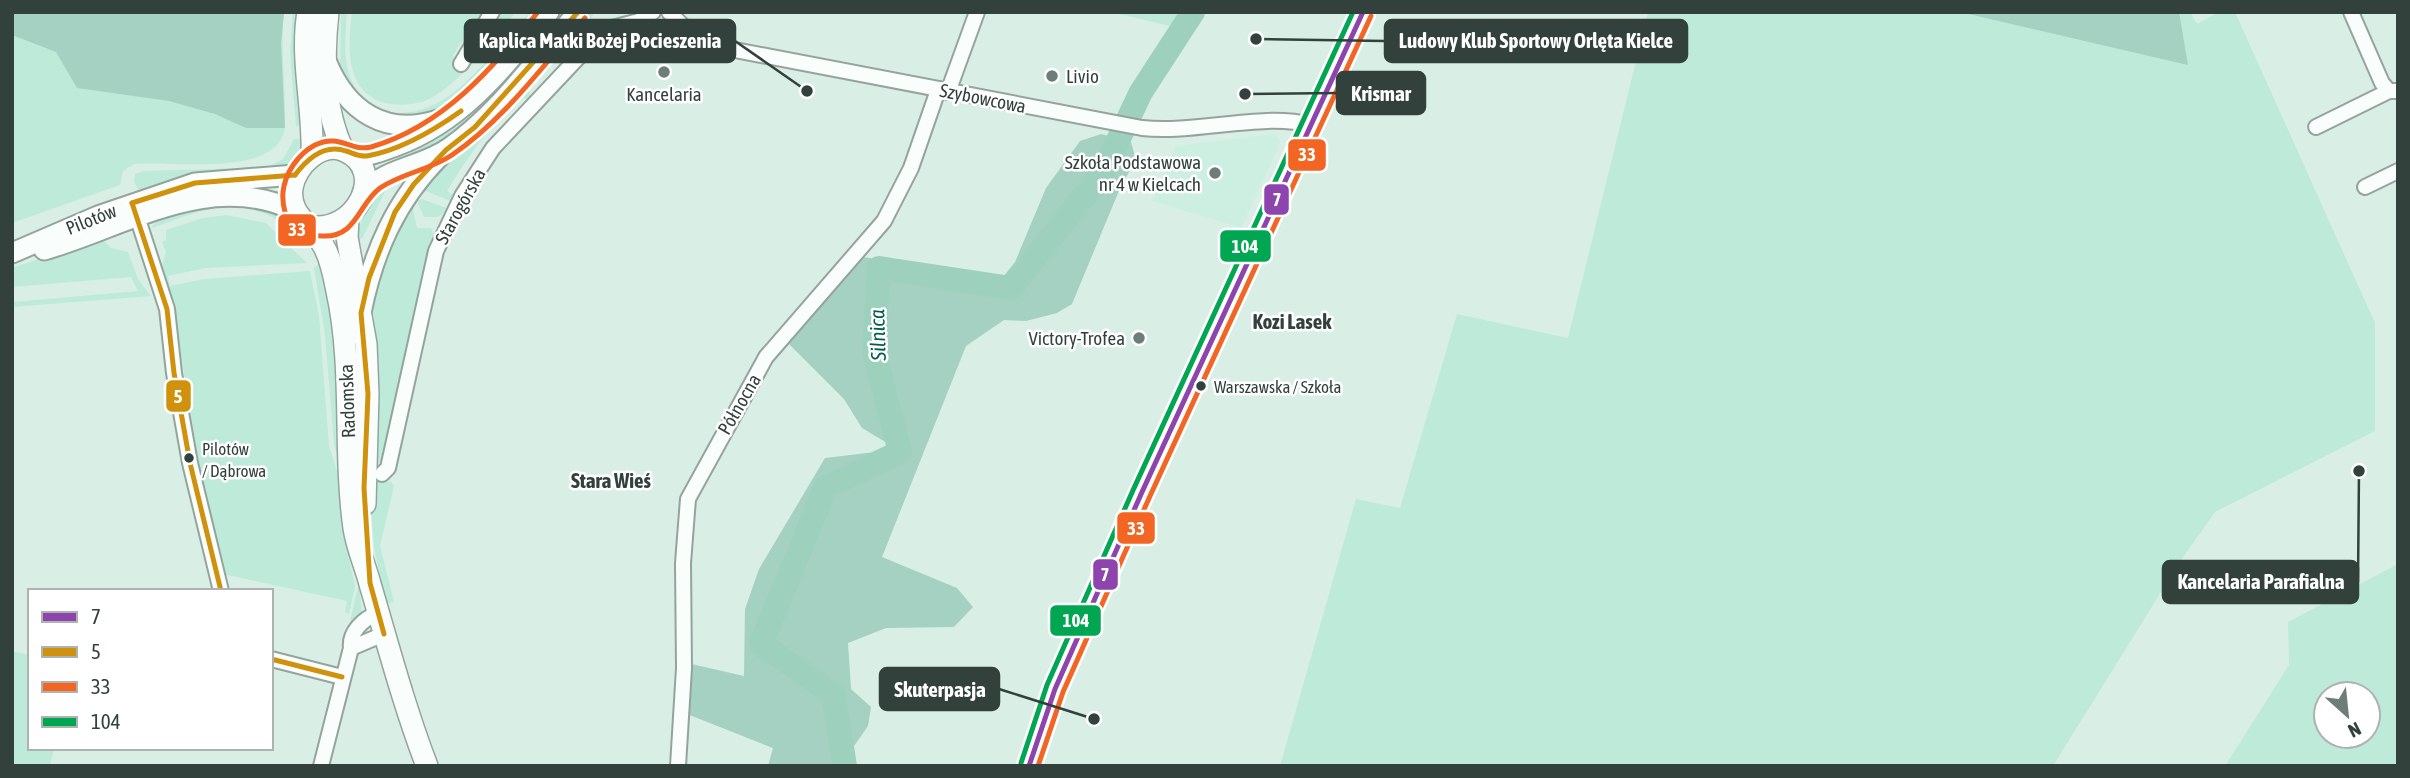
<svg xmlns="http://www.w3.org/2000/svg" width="2410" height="778" viewBox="0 0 2410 778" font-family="'Asap Condensed',sans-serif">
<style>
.built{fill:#ccefe2}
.green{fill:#beead9;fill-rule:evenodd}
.forest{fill:#a4d1c1}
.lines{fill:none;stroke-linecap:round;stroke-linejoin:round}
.river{stroke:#9dd1be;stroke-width:24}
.street-casing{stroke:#94a49d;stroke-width:18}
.secondary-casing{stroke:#94a49d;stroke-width:23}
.primary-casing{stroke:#94a49d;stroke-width:24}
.street{stroke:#f9fdfb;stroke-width:14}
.secondary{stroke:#f9fdfb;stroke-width:19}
.primary{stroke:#f9fdfb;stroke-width:21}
.bus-1-casing{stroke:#fff;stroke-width:10}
.bus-2-casing{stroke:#fff;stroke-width:10}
.bus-3-casing{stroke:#fff;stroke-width:10}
.bus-4-casing{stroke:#fff;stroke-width:10}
.bus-1{stroke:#8e44ad;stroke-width:5}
.bus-2{stroke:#d0920c;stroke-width:5}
.bus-3{stroke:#f26522;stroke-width:5}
.bus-4{stroke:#00a651;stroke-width:5}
.poi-dot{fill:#6c7e77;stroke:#fff;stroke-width:2.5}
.bus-dot{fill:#32413b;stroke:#fff;stroke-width:2.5}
.labels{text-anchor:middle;stroke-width:5;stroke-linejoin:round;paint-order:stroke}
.bus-label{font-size:17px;fill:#32413b;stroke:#fff;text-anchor:start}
.poi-label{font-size:19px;fill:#32413b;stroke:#fff;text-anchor:end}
.street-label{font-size:19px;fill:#32413b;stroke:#fff}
.neighbourhood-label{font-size:21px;font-weight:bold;fill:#32413b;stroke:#fff}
.water-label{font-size:21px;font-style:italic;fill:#045e49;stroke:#fff}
.leader{fill:none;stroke:#32413b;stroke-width:2.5}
.callout-dot{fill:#32413b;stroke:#fff;stroke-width:2.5}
.callout{fill:#32413b;stroke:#32413b;stroke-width:2.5}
.callout-label{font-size:21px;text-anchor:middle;font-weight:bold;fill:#fff}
.line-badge{stroke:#fff;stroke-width:2.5}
.badge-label{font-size:19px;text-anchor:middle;font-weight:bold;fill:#fff}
</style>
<rect width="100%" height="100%" fill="#d9efe6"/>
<!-- built -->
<polygon class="built" points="1275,134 1281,142 1241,228 1152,201 1176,146"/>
<!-- green -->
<g class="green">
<path d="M12,12H284C280,50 286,86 285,124C284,180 170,160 134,164L123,171L120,185L12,223Z"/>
<polygon points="293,12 301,12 305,124 296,126 290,53"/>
<path d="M341,12H347C345,47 339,87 376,106L351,94L340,67Z"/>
<path d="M352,12H484L468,43L461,42L453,56L457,62L498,12H516C491,41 466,77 433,97C421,104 405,106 391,104C345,97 347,49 352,12Z"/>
<path d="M531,12H535C505,40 455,115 414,119C404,120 392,114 382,112C454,123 485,54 531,12Z"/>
<path d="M558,12H567C514,71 473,130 400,163L396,154Z"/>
<path d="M587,12H596L528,86L531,98L528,101L520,94C492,125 469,154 447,191L456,197L453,202L418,188Z"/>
<polygon points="1111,12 1180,12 1170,26"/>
<polygon points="1648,12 2190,12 2197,24 2219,12 2235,12 2375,323 2375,431 2215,512 2179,563 2053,766 1280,766 1356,499 1400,508 1457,314 1568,338"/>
<polygon points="304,138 302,151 286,169 145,191 138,189 134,182 135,174 145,171 268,167 283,159 294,139"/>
<path d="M389,183L363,237L357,241C356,223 375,193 389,183Z"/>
<polygon points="422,199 449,209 438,217 424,217 417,201"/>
<polygon points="412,205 417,228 431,228 435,238 383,462 376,463 376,479 391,482 394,486 380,546 394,602 389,603 385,601 374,547 369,482 379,383 372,297 390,235"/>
<path d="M193,206C249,206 279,201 318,248C297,252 287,224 270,216C228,196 189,215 150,229L159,218Z"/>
<polygon points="226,215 266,223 307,263 206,268 168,276 170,286 204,279 310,271 319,316 329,446 339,477 342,525 355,586 349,614 345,612 347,601 223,574 198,464 174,309 162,267 166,252 162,242 166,240 166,230 203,218"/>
<polygon points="101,238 111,248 128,252 138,279 151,296 12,307 12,302 138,291 131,277 12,287 12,268"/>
<polygon points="323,262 334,323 342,471 334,444 325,335 314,268"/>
<path d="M2398,564V766H2225L2289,665L2288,622ZM2326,694H2368V736H2326Z"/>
<polygon points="359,583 362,613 348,630"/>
<polygon points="12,651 30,655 30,748 54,748 50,766 12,766"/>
</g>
<!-- forest -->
<g class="forest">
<polygon points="12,12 284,12 281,44 285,128 246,128 215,114 169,101 77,88 56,52 12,35"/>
<polygon points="1960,12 2179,12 2188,65"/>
<polygon points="1101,134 1131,142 1136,160 1121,186 1072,304 1057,313 1026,321 1004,320 966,346 882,557 957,588 973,607 954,627 886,628 848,643 851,689 871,707 868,726 854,746 856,766 768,766 773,748 687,714 687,663 744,676 745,609 759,569 825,458 884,451 887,443 862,428 844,399 789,344 863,257 990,278 1003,277 1015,262 1046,188 1080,141"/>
</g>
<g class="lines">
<!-- river -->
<polyline class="river" points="845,766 833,694 761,644 826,487 900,452 874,352 879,268 1011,288 1103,172 1141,92 1193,12"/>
<defs>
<g id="street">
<path d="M669,12L691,34L714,46L1142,128C1197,134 1262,112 1311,125"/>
<polyline points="2351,12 2382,83 2389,91 2398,91"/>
<polyline points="461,64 492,12"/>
<polyline points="948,92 977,12"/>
<polyline points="2316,127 2389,91"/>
<polyline points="2365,187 2398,171"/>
<polyline points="134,207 167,309 174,373 190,463 221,591"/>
<polyline points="382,474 388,468 436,251 462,196 493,148 604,30 639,21 653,12"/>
<polyline points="351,648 384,634"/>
<polyline points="271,659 342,677"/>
<path d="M321,766L351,648C349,632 363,619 378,613"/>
<polyline points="678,766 684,668 683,563 688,499 766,357 884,221 911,168 938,90"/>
</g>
<g id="secondary">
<path d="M327,63C347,111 385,137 438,120"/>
<path d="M354,156C369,157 382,151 396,146C464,121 505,66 549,12"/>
<path d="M363,192C387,167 422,167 449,148C499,113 537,58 578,12"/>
<path d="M44,250C125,227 211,169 295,211"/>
<polyline points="12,253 98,216 195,183 295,175"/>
<path d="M361,313C373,252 396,200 440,156"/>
<polyline points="1029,766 1055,689 1142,492 1363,12"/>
</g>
<g id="primary">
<path d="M308,12C300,60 314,108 312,156"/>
<path d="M328,12C323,57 323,108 343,150"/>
<polyline points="348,218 347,237 366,344 368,394 365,504"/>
<path d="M308,226C355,236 389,171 345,151C322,140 295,166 292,188C288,215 312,225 323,245C331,258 334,276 337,291C354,369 343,449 354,528C357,548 365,565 370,584C388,645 404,706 427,766"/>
</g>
</defs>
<!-- street casing -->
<use href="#street" class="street-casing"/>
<!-- secondary casing -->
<use href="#secondary" class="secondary-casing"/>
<!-- primary casing -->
<use href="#primary" class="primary-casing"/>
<!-- street -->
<use href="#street" class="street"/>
<!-- secondary -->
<use href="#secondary" class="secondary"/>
<!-- primary -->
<use href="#primary" class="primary"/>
<defs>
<polyline id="bus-1" points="1029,766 1055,689 1142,492 1363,12"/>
<g id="bus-2">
<path d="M295,175C307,159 324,143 346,151C353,153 358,157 367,156C401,150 433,131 461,111"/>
<polyline points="132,203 167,309 174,373 190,463 221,591"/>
<polyline points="132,203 195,183 295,175"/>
<polyline points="384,634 370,583 364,488 368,394 361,313 369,278 395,212 414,184 446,150 475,127 578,12"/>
<polyline points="271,659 342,677"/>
</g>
<g id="bus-3">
<path d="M538,12C492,68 444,126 371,147C350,152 340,133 315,145C298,154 285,173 283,192C282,205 285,221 297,230C305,235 314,236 322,236C357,238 358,204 380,188C402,173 430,170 452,155C505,119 543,65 585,18"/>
<polyline points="1038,766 1063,692 1150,496 1371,16"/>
</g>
<polyline id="bus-4" points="1021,763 1047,685 1134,488 1353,12"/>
</defs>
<!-- bus-1 casing -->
<use href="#bus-1" class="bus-1-casing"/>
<!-- bus-2 casing -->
<use href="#bus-2" class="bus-2-casing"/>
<!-- bus-3 casing -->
<use href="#bus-3" class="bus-3-casing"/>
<!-- bus-4 casing -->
<use href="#bus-4" class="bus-4-casing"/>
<!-- bus-1 -->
<use href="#bus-1" class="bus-1"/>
<!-- bus-2 -->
<use href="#bus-2" class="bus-2"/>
<!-- bus-3 -->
<use href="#bus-3" class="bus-3"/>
<!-- bus-4 -->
<use href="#bus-4" class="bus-4"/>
</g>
<!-- markers -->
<g class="poi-dot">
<circle cx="664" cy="72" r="7"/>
<circle cx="1052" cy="76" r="7"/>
<circle cx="1215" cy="173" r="7"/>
<circle cx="1139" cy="338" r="7"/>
</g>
<g class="bus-dot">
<circle cx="1201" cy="386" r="6"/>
<circle cx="189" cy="458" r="6"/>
</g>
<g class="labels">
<!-- bus labels -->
<g class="bus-label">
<text x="1214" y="393">Warszawska / Szkoła</text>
<text x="202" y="455">Pilotów<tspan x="202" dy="22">/ Dąbrowa</tspan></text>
</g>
<!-- poi labels -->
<g class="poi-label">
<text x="1066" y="83" text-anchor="start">Livio</text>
<text x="664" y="101" text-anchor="middle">Kancelaria</text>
<text x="1201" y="169">Szkoła Podstawowa<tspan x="1201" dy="22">nr 4 w Kielcach</tspan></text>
<text x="1125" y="345">Victory-Trofea</text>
</g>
<!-- street labels -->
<g class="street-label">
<text transform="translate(983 98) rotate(11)" y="7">Szybowcowa</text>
<text transform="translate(460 206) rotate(-61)" y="7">Starogórska</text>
<text transform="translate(91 219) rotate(-22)" y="7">Pilotów</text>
<text transform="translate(347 401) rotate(-92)" y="7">Radomska</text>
<text transform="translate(739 404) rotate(-60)" y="7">Północna</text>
</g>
<!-- neighbourhood labels -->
<g class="neighbourhood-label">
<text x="1292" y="329">Kozi Lasek</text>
<text x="611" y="488">Stara Wieś</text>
</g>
<!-- water labels -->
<g class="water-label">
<text transform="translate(878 335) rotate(-92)" y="7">Silnica</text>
</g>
</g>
<!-- callouts -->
<path class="leader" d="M1256 39L1385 41M807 91L735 41M1245 94L1337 93M2359 471L2358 582M1094 719L999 689"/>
<g class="callout-dot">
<circle cx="1256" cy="39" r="7"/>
<circle cx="807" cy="91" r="7"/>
<circle cx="1245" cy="94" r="7"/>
<circle cx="2359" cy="471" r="7"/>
<circle cx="1094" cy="719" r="7"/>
</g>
<g class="callout">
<rect x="1385" y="20" width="302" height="42" rx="7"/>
<rect x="465" y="20" width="270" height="42" rx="7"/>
<rect x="1337" y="72" width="88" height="42" rx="7"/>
<rect x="2163" y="561" width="195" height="42" rx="7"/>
<rect x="880" y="668" width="119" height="42" rx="7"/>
</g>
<g class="callout-label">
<text x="1536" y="48">Ludowy Klub Sportowy Orlęta Kielce</text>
<text x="600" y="48">Kaplica Matki Bożej Pocieszenia</text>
<text x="1381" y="101">Krismar</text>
<text x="2261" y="589">Kancelaria Parafialna</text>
<text x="940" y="697">Skuterpasja</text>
</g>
<g class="line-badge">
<rect x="1287" y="138" width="40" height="34" rx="7" fill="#f26522"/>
<rect x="1263" y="183" width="27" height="33" rx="7" fill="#8e44ad"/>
<rect x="277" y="213" width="40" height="34" rx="7" fill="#f26522"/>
<rect x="1219" y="229" width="53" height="34" rx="7" fill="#00a651"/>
<rect x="165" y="379" width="27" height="34" rx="7" fill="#d0920c"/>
<rect x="1116" y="511" width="40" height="34" rx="7" fill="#f26522"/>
<rect x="1092" y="558" width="27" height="33" rx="7" fill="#8e44ad"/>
<rect x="1049" y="604" width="53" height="33" rx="7" fill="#00a651"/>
</g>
<g class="badge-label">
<text x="1307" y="161">33</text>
<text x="1277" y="206">7</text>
<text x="297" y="236">33</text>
<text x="1245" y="253">104</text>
<text x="178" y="403">5</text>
<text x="1136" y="535">33</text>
<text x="1105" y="581">7</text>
<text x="1076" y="627">104</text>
</g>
<!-- border -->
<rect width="2410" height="778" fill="none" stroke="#32413b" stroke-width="28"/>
<!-- legend -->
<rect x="28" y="589" width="245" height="161" fill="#ffffff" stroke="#adb3b1" stroke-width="2"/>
<rect x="42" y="612" width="35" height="10" fill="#8e44ad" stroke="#adb3b1" stroke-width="2"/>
<text x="91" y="624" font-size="21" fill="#32413b">7</text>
<rect x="42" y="647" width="35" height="10" fill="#d0920c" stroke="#adb3b1" stroke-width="2"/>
<text x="91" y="659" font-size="21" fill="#32413b">5</text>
<rect x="42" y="682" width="35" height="10" fill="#f26522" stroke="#adb3b1" stroke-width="2"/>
<text x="91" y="694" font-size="21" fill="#32413b">33</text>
<rect x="42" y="717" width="35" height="10" fill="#00a651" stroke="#adb3b1" stroke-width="2"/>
<text x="91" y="729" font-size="21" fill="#32413b">104</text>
<!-- north arrow -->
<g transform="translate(2347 715) rotate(153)"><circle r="33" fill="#ffffff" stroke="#adb3b1" stroke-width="2"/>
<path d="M0-5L12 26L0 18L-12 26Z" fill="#6c7e77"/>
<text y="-10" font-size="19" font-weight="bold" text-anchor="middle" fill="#32413b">N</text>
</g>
</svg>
